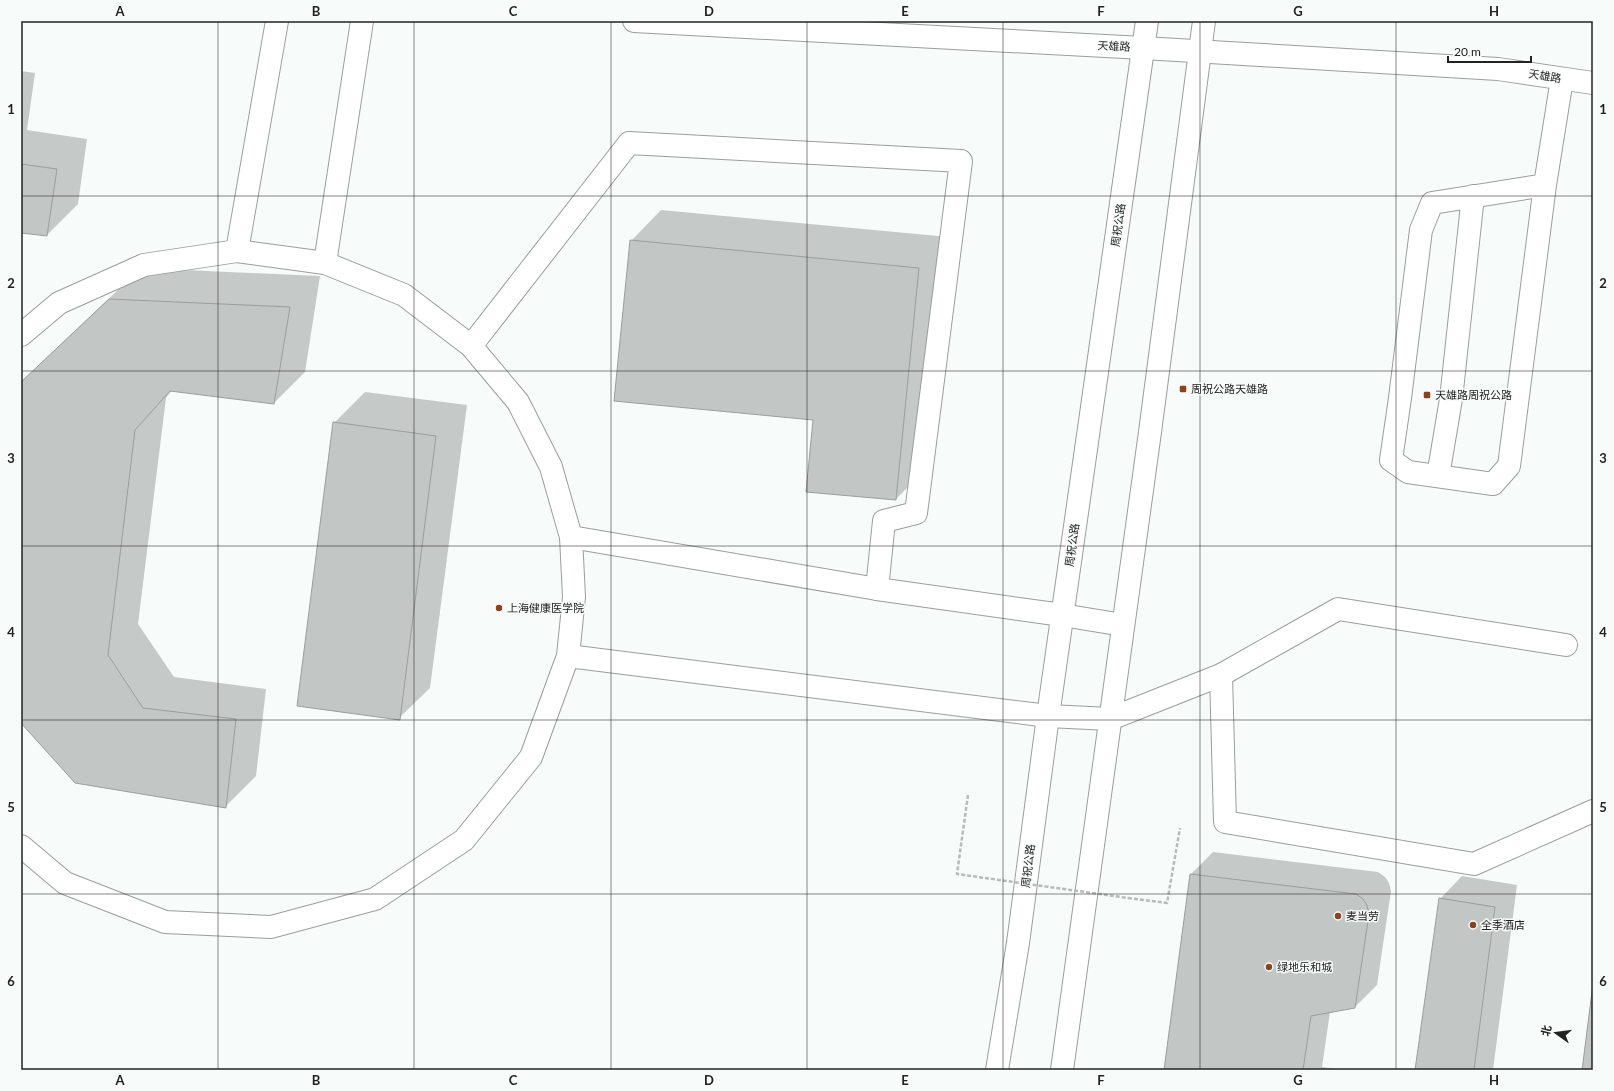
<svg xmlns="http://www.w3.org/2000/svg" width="1614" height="1091" viewBox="0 0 1614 1091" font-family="Lato,'Noto Sans SC',sans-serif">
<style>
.shadow{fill:#0003}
.building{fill:#c2c7c5;stroke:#9a9e9c}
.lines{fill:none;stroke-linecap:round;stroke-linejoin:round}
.minor-casing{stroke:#999e9c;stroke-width:24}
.path{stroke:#b7bbb9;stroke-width:2.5;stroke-dasharray:4 2;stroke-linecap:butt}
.minor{stroke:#fff;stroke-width:22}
.path-bridge{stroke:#b7bbb9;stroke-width:2.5;stroke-dasharray:4 2;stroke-linecap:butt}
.grid{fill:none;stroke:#212322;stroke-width:1;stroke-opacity:0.55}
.poi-dot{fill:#8a431f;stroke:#f7fcfa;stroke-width:1.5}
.labels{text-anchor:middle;stroke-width:3;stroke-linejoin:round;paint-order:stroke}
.street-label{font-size:11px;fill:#212322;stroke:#f7fcfa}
.poi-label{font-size:11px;fill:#212322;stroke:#f7fcfa;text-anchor:start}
.neatline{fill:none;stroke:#212322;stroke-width:1.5}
.grid-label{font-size:13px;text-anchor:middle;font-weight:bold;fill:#212322}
</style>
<rect width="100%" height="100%" fill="#f7fcfa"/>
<!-- shadow -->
<g class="shadow">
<polygon points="21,71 35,73 27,130 87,139 78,204 47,235 21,232"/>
<polygon points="661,210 949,237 927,468 896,499 631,241"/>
<polygon points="141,268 320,276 305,372 274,403 172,390 166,398 138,624 174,677 266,689 256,776 225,807 21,721 21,382"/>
<polygon points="365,392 467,405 430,688 399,718 334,423"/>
<polygon points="1213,852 1378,872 1385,877 1389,883 1391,891 1377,985 1354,1008 1330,1012 1322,1067 1346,1070 1165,1070 1191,874"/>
<polygon points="1462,876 1517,885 1493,1070 1416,1070 1440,899"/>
</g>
<!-- building -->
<g class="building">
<polygon points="21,164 57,169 47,236 21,233"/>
<polygon points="630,240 919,268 896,500 806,492 813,420 614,401"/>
<polygon points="109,299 290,307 274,404 170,391 135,430 108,655 143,708 236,719 226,808 75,783 21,723 21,382"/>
<polygon points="333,422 436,436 400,720 297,706"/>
<polygon points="1190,874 1356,894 1363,899 1367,905 1369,914 1355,1008 1311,1016 1303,1070 1164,1070"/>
<polygon points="1439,898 1495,907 1474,1070 1415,1070"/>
<polygon points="1593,984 1593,1070 1582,1070"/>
</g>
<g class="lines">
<defs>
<g id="minor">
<polyline points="634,21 1143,48 1498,69 1593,83"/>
<polyline points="1545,185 1432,203 1421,230 1400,398 1391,460 1408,472 1493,484 1509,466 1545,185 1562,79"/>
<polyline points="237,251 277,21"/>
<polyline points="325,263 362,21"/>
<polyline points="21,335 59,303 144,265 237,251 325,263 404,295 471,346 518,402 551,467 571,537 574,597 568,656 531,757 464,840 375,899 271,927 165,922 65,883 21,846"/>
<polyline points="471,346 629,143 961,161 916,513 884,521 877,589"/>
<polyline points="1438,476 1451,399 1473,196"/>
<polyline points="571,537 877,589 1062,615 1123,625"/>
<polyline points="568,656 1048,716 1110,719 1221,675 1338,609 1566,645"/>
<polyline points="1221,675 1225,822 1474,864 1593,811"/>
<polyline points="997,1070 1018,943 1048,716 1147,21"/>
<polyline points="1062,1070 1150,432 1204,21"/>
</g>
</defs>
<!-- minor casing -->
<use href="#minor" class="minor-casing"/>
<!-- path -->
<g class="path">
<polyline points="968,795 957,874 985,878"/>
<polyline points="1128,898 1167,903 1180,828"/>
</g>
<!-- minor -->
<use href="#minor" class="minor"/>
<!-- path-bridge -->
<polyline class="path-bridge" points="985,878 1128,898"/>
</g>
<!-- grid -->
<path class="grid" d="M218,21V1070M414,21V1070M611,21V1070M807,21V1070M1003,21V1070M1200,21V1070M1396,21V1070M21,196H1593M21,371H1593M21,546H1593M21,720H1593M21,894H1593"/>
<!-- markers -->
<g class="poi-dot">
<rect x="1179" y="385" width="8" height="8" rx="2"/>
<rect x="1423" y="391" width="8" height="8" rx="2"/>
<circle cx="499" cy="608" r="4"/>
<circle cx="1338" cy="916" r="4"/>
<circle cx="1473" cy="925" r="4"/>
<circle cx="1269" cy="967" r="4"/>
</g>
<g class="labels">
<!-- street labels -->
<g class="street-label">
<text transform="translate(1114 46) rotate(3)" y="4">天雄路</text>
<text transform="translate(1545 76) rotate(9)" y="4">天雄路</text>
<text transform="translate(1118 225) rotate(-82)" y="4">周祝公路</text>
<text transform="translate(1072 545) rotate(-82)" y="4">周祝公路</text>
<text transform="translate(1028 866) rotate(-83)" y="4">周祝公路</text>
</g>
<!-- poi labels -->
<g class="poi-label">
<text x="1191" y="393">周祝公路天雄路</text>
<text x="1435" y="399">天雄路周祝公路</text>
<text x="507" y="612">上海健康医学院</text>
<text x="1346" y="920">麦当劳</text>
<text x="1481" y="929">全季酒店</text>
<text x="1277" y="971">绿地乐和城</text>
</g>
</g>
<!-- border -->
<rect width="1614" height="1091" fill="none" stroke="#f7fcfa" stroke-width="44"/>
<!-- north arrow -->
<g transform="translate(1556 1033) rotate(284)" stroke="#f7fcfa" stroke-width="3" paint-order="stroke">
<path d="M0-3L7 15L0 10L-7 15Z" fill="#212322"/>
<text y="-6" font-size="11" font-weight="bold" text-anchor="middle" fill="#212322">北</text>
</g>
<!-- scale -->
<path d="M1448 56v6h83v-6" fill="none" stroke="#212322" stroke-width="2"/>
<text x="1454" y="56" font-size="12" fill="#212322" stroke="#f7fcfa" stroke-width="3" paint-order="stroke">20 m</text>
<rect x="22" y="22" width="1570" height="1047" class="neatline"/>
<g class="grid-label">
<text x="120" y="16">A</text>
<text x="316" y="16">B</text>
<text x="513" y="16">C</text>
<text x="709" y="16">D</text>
<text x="905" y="16">E</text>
<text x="1101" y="16">F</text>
<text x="1298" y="16">G</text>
<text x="1494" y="16">H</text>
<text x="11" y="114">1</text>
<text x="1603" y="114">1</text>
<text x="11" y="288">2</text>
<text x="1603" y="288">2</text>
<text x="11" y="463">3</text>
<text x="1603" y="463">3</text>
<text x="11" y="637">4</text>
<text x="1603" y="637">4</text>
<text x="11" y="812">5</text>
<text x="1603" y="812">5</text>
<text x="11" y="986">6</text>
<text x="1603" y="986">6</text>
<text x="120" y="1085">A</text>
<text x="316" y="1085">B</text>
<text x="513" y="1085">C</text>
<text x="709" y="1085">D</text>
<text x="905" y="1085">E</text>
<text x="1101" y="1085">F</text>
<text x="1298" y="1085">G</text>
<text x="1494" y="1085">H</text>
</g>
</svg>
